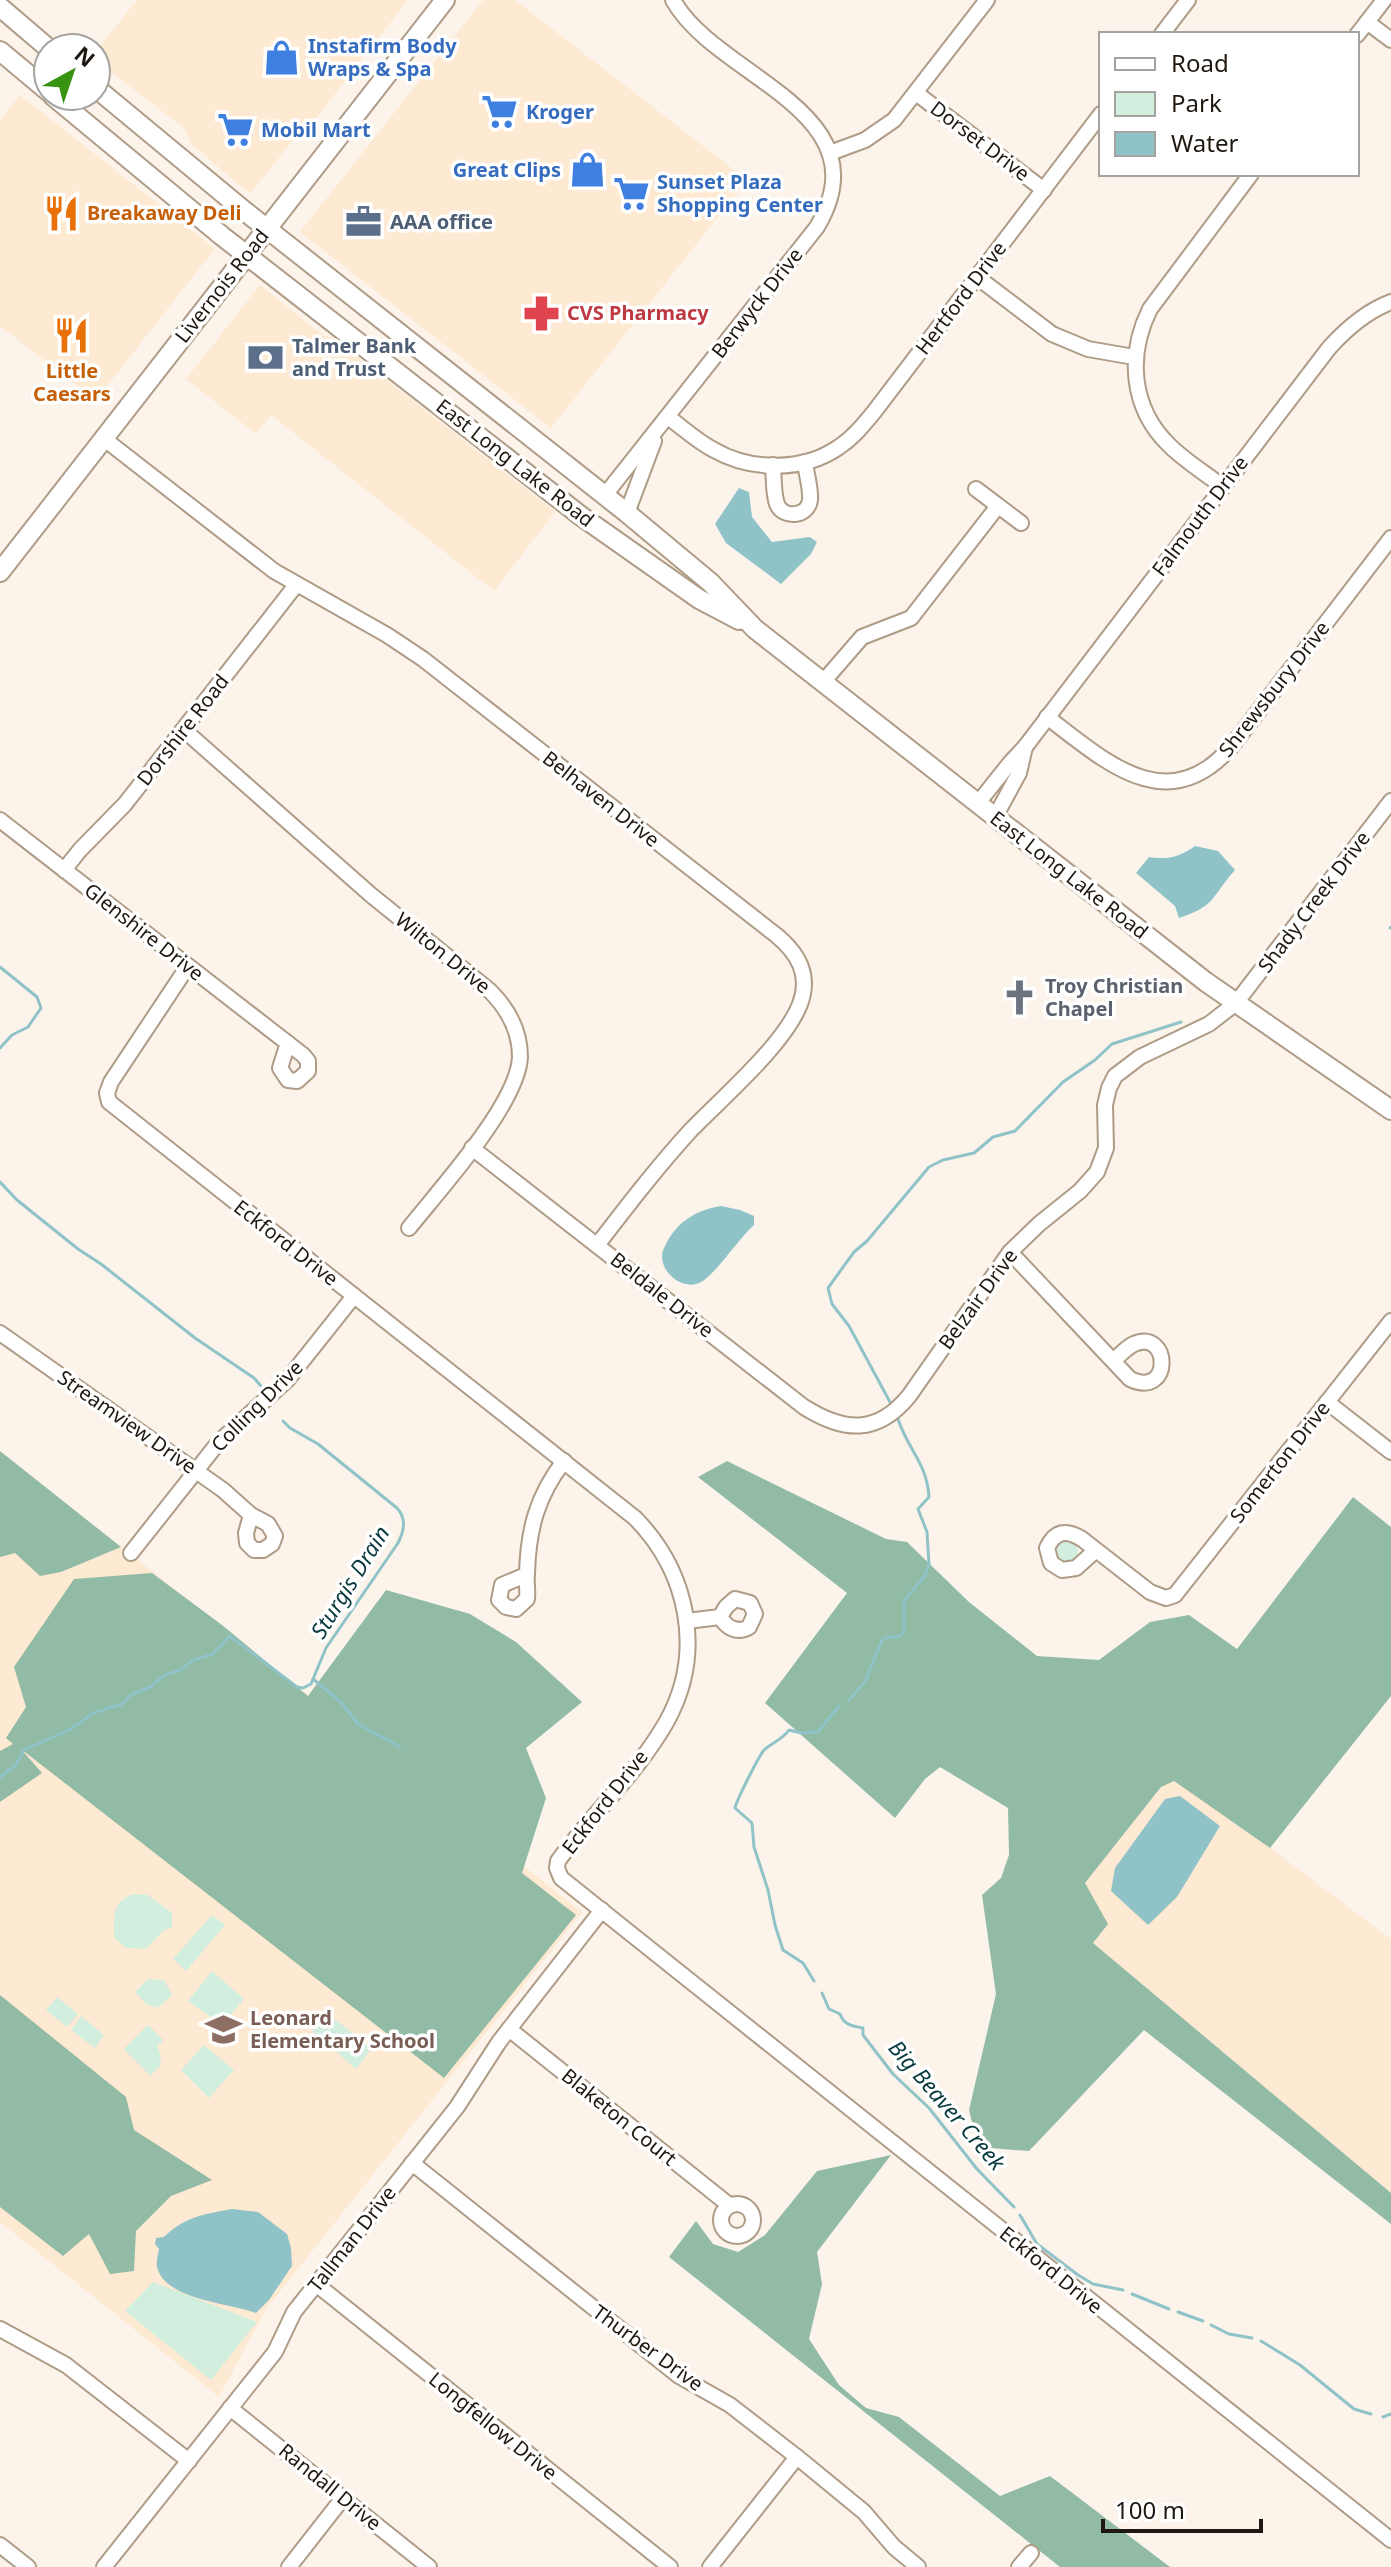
<svg xmlns="http://www.w3.org/2000/svg" width="1391" height="2567" viewBox="0 0 1391 2567" font-family="'Noto Sans',sans-serif">
<style>
.built{fill:#fee9d2}
.green{fill:#d2eedf}
.forest{fill:#91bba5}
.water{fill:#8fc3c8}
.lines{fill:none;stroke-linecap:round;stroke-linejoin:round}
.stream{stroke:#8fc3c8;stroke-width:3}
.minor-casing{stroke:#af9c87;stroke-width:18}
.major-casing{stroke:#af9c87;stroke-width:22}
.minor{stroke:#fff;stroke-width:14}
.major{stroke:#fff;stroke-width:18}
.labels{text-anchor:middle;stroke-width:7;stroke-linejoin:round;paint-order:stroke}
.shop-label{font-size:20px;font-weight:bold;fill:#366cbe;stroke:#fff;text-anchor:start}
.street-label{font-size:20px;fill:#1f1810;stroke:#fff}
.food-label{font-size:20px;font-weight:bold;fill:#c56008;stroke:#fff;text-anchor:start}
.service-label{font-size:20px;font-weight:bold;fill:#4e5e75;stroke:#fff;text-anchor:start}
.health-label{font-size:20px;font-weight:bold;fill:#be3a42;stroke:#fff;text-anchor:start}
.worship-label{font-size:20px;font-weight:bold;fill:#5b616d;stroke:#fff;text-anchor:start}
.education-label{font-size:20px;font-weight:bold;fill:#785e54;stroke:#fff;text-anchor:start}
.water-label{font-size:22px;font-style:italic;fill:#073a3e;stroke:#fff}
</style>
<rect width="100%" height="100%" fill="#fcf4eb"/>
<!-- built -->
<g class="built">
<polygon points="137,0 408,0 303,135 293,140 250,194 190,143 185,129 96,60 96,51"/>
<polygon points="483,0 515,0 747,180 551,428 300,232"/>
<polygon points="20,95 213,247 213,251 96,400 0,326 0,121"/>
<polygon points="260,285 323,335 333,338 555,512 494,591 271,415 256,434 186,379"/>
<polygon points="0,1451 582,1912 266,2309 219,2397 0,2222"/>
<polygon points="1175,1781 1270,1848 1391,1939 1391,2193 1093,1943 1085,1883 1161,1787"/>
</g>
<!-- green -->
<g class="green">
<circle cx="1066" cy="1551" r="12"/>
<path d="M133,1894L148,1895L172,1913V1928L164,1930L146,1949L126,1948L114,1937C114,1918 111,1902 133,1894Z"/>
<polygon points="212,1915 225,1925 186,1971 173,1959"/>
<polygon points="212,1971 244,1999 222,2025 188,2001"/>
<polygon points="148,1979 164,1980 172,1995 158,2008 146,2004 135,1992"/>
<polygon points="57,1997 78,2014 67,2027 46,2010"/>
<polygon points="328,2014 372,2048 356,2069 312,2031 324,2015"/>
<polygon points="81,2016 104,2035 95,2048 71,2030"/>
<polygon points="148,2025 163,2040 157,2047 160,2052 161,2065 150,2076 124,2049"/>
<polygon points="204,2045 234,2070 209,2098 181,2070"/>
<polygon points="153,2282 257,2322 211,2380 125,2311"/>
</g>
<!-- forest -->
<g class="forest">
<polygon points="0,1451 121,1547 61,1572 40,1576 15,1553 0,1557"/>
<polygon points="727,1461 886,1539 907,1542 969,1602 1037,1656 1099,1660 1150,1622 1189,1615 1237,1649 1353,1497 1391,1527 1391,1696 1270,1848 1174,1781 1161,1787 1085,1883 1108,1924 1093,1943 1391,2193 1391,2224 1144,2030 1029,2151 978,2147 969,2110 996,1994 982,1895 1001,1878 1009,1855 1008,1808 940,1767 925,1779 895,1818 765,1703 847,1593 698,1477"/>
<polygon points="152,1573 222,1625 308,1696 386,1590 470,1614 516,1642 582,1702 526,1748 546,1798 522,1873 576,1915 444,2078 21,1749 42,1773 0,1802 0,1751 13,1744 6,1738 26,1707 14,1667 74,1579"/>
<polygon points="0,1995 126,2097 134,2130 212,2180 171,2196 136,2231 134,2271 110,2274 89,2234 63,2256 0,2207"/>
<polygon points="891,2155 817,2252 822,2284 809,2339 839,2385 866,2408 899,2417 1000,2496 1050,2476 1170,2567 1060,2567 669,2257 696,2221 713,2244 738,2252 765,2235 817,2171"/>
</g>
<!-- water -->
<g class="water">
<polygon points="739,488 749,492 752,517 772,542 810,537 817,542 811,554 781,584 726,543 715,524"/>
<path d="M1195,846L1218,851L1235,870C1211,897 1216,906 1179,918L1175,906L1136,873L1149,857C1168,860 1179,857 1195,846Z"/>
<path d="M721,1206L740,1210L754,1216V1225C739,1238 713,1278 699,1283C680,1291 655,1268 664,1248C675,1223 695,1210 721,1206Z"/>
<polygon points="1180,1796 1220,1826 1177,1897 1148,1925 1111,1891 1115,1868 1165,1799"/>
<path d="M232,2209L258,2212L287,2234L291,2248L292,2266L269,2300L256,2313C229,2303 165,2300 157,2267C156,2262 158,2254 159,2249L155,2244L156,2238L164,2237C184,2217 204,2214 232,2209Z"/>
</g>
<g class="lines">
<!-- stream -->
<g class="stream">
<polyline points="1390,928 1391,927"/>
<polyline points="0,967 37,997 41,1008 28,1027 12,1035 0,1048"/>
<polyline points="0,1182 17,1200 78,1249 101,1264 195,1338 254,1378 261,1386"/>
<polyline points="890,1402 849,1326 832,1304 828,1288 854,1252 867,1241 929,1167 943,1160 974,1153 993,1137 1015,1131 1063,1082 1095,1060 1112,1044 1181,1022"/>
<polyline points="313,1679 341,1702 358,1724 400,1747"/>
<path d="M849,1700L865,1682L882,1640L888,1637H899L904,1632V1601L924,1577L929,1565L927,1532L918,1509L929,1497C927,1463 908,1450 898,1419"/>
<path d="M0,1777L15,1766L24,1750L71,1729L93,1713L122,1704L131,1695L150,1687L165,1675L181,1670L191,1661L213,1654L230,1636L297,1687L303,1688L311,1684L326,1648L398,1543C404,1531 407,1519 397,1508L318,1444L290,1428L283,1421"/>
<path d="M814,1981L803,1963L783,1950L775,1925L768,1890L754,1847L752,1823L735,1808C737,1799 759,1756 764,1750C773,1742 782,1740 789,1730L801,1733L818,1732L839,1706"/>
<path d="M822,1993L829,2009L840,2014C844,2025 852,2026 863,2028V2035L893,2074L929,2108L977,2169L1014,2207"/>
<polyline points="1020,2215 1037,2244 1078,2275 1093,2284 1123,2290"/>
<polyline points="1132,2294 1169,2309"/>
<polyline points="1178,2312 1203,2321"/>
<polyline points="1211,2325 1229,2334 1252,2338"/>
<polyline points="1261,2341 1300,2365 1354,2409 1371,2414"/>
<polyline points="1383,2417 1391,2414"/>
</g>
<defs>
<g id="minor">
<polyline points="1367,22 1391,40"/>
<polyline points="1162,34 1188,0"/>
<polyline points="1357,35 1384,0"/>
<polyline points="916,93 1044,190"/>
<polyline points="830,153 865,140 894,120 987,0"/>
<polyline points="977,277 1052,334 1088,349 1134,357"/>
<path d="M668,417C683,428 697,441 714,450C751,471 803,472 839,447C853,438 863,425 874,412L1101,114"/>
<path d="M103,438L274,571L387,635L423,659L776,935C798,953 811,975 800,1004C785,1044 722,1098 691,1130C658,1166 628,1205 598,1244"/>
<path d="M773,465C774,477 773,493 777,504C783,519 808,517 810,500C811,488 806,473 805,462"/>
<path d="M1223,487C1205,473 1185,461 1169,445C1131,408 1127,355 1150,309L1251,174"/>
<polyline points="976,489 1021,523"/>
<path d="M605,495L817,227C886,111 716,78 673,0"/>
<polyline points="627,513 654,441"/>
<polyline points="823,682 862,637 911,618 998,506"/>
<path d="M1047,717C1105,761 1167,820 1231,747L1391,538"/>
<path d="M184,730L371,895L490,991C508,1009 520,1031 520,1057C518,1104 439,1190 409,1228"/>
<path d="M1025,747L1329,348C1347,328 1367,311 1391,302"/>
<polyline points="978,803 1010,763 1025,747 1019,773 995,817"/>
<polyline points="0,820 303,1055 308,1061 308,1071 297,1081 288,1080 280,1068 288,1043"/>
<polyline points="64,870 80,850 125,804 296,585"/>
<path d="M188,966L111,1082L107,1093L109,1102L635,1518C688,1572 705,1652 667,1721C639,1771 592,1814 558,1861L557,1868L561,1878L1391,2540"/>
<path d="M472,1148L804,1407C844,1432 877,1435 909,1396L1010,1252L1039,1224L1080,1191L1097,1172L1106,1148L1105,1105L1109,1088L1115,1076L1140,1057L1209,1024L1236,1003L1391,801"/>
<path d="M1010,1252L1130,1379C1173,1399 1170,1328 1134,1344C1127,1347 1120,1355 1114,1360"/>
<polyline points="0,1333 223,1490 251,1515 268,1524 275,1536 272,1544 263,1550 254,1550 247,1543 246,1533 251,1515"/>
<polyline points="1327,1402 1391,1452"/>
<path d="M1096,1550L1076,1568L1062,1570L1051,1563L1047,1548C1055,1531 1066,1529 1082,1539L1150,1592L1166,1598L1175,1595L1391,1321"/>
<polyline points="131,1553 218,1443 288,1379 354,1296"/>
<path d="M526,1575L502,1585L499,1600L506,1607L516,1609L527,1599C528,1591 526,1582 527,1574C528,1530 537,1496 564,1461"/>
<path d="M687,1621L720,1617C727,1628 737,1634 749,1627L755,1614L750,1603L735,1599L726,1607L720,1617"/>
<polyline points="509,2029 729,2205"/>
<polyline points="412,2163 679,2376 730,2405 797,2457 864,2512 894,2547 918,2567"/>
<circle cx="737" cy="2220" r="16"/>
<polyline points="316,2284 670,2567"/>
<polyline points="0,2329 66,2365 189,2461"/>
<polyline points="230,2408 429,2567"/>
<polyline points="0,2545 28,2567"/>
<polyline points="104,2567 275,2352 294,2312 457,2107 499,2042 602,1910"/>
<polyline points="289,2567 343,2498"/>
<polyline points="710,2567 797,2457"/>
<polyline points="1019,2567 1031,2553"/>
</g>
<g id="major">
<polyline points="0,7 48,48"/>
<polyline points="0,51 48,91"/>
<polyline points="96,88 242,209 627,513 711,583 755,629 1206,982 1391,1110"/>
<polyline points="53,96 222,236 581,516 699,599 739,620"/>
<polyline points="0,572 445,0"/>
</g>
</defs>
<!-- minor casing -->
<use href="#minor" class="minor-casing"/>
<!-- major casing -->
<use href="#major" class="major-casing"/>
<!-- minor -->
<use href="#minor" class="minor"/>
<!-- major -->
<use href="#major" class="major"/>
</g>
<!-- icons -->
<defs>
<symbol id="shop-bare" viewBox="-9 -9 18 18"><path d="M-5-2.5h2.3a2.7 3.5 0 0 1 5.4 0H5L5.5 6h-11ZM-1.5-2.5h3a1.5 2.3 0 0 0-3 0Z" fill="#3f7fe0" stroke="#fff" stroke-width="2.5" paint-order="stroke"/></symbol>
<symbol id="supermarket-bare" viewBox="-9 -9 18 18"><path d="M-6-5.5h2.5l.6 2H6L4.5 2H-2.5L-4.4-4H-6ZM-1.5 3.2a1.3 1.3 0 1 0 .1 0ZM3 3.2a1.3 1.3 0 1 0 .1 0Z" fill="#3f7fe0" stroke="#fff" stroke-width="2.5" paint-order="stroke"/></symbol>
<symbol id="restaurant-bare" viewBox="-9 -9 18 18"><path d="M-5-6h1v4h1v-4h1v4h1v-4h1v5L-1.5 .5V6h-2V.5L-5-1ZM5-6V6H3V1.5H1.5Q1.5-4 5-6Z" fill="#e8710a" stroke="#fff" stroke-width="2.5" paint-order="stroke"/></symbol>
<symbol id="office-bare" viewBox="-9 -9 18 18"><path d="M-6-3h4V-5.5h4V-3h4V5H-6ZM-1-4.5V-3h2v-1.5ZM-6 0V1H6V0Z" fill="#5c6f8a" stroke="#fff" stroke-width="2.5" paint-order="stroke"/></symbol>
<symbol id="pharmacy-bare" viewBox="-9 -9 18 18"><path d="M-2-6h4v4h4v4h-4v4h-4v-4h-4v-4h4Z" fill="#e0444e" stroke="#fff" stroke-width="2.5" paint-order="stroke"/></symbol>
<symbol id="bank-bare" viewBox="-9 -9 18 18"><path d="M-6-4H6V4H-6ZM0-2.3a2.3 2.3 0 1 0 0 4.6a2.3 2.3 0 1 0 0-4.6Z" fill="#5c6f8a" stroke="#fff" stroke-width="2.5" paint-order="stroke"/></symbol>
<symbol id="church-bare" viewBox="-9 -9 18 18"><path d="M-1.2-6h2.4v3.5h3.3v2.4h-3.3V6h-2.4V-.1h-3.3v-2.4h3.3Z" fill="#6b7280" stroke="#fff" stroke-width="2.5" paint-order="stroke"/></symbol>
<symbol id="school-bare" viewBox="-9 -9 18 18"><path d="M0-5L7-2L0 1L-7-2ZM-4 1L0 2.5L4 1V4Q0 6-4 4Z" fill="#8d6e63" stroke="#fff" stroke-width="2.5" paint-order="stroke"/></symbol>
</defs>
<g fill-rule="evenodd">
<use href="#shop-bare" x="256" y="32" width="51" height="51"/>
<use href="#supermarket-bare" x="474" y="86" width="51" height="51"/>
<use href="#supermarket-bare" x="210" y="104" width="51" height="51"/>
<use href="#shop-bare" x="562" y="144" width="51" height="51"/>
<use href="#supermarket-bare" x="606" y="168" width="51" height="51"/>
<use href="#restaurant-bare" x="36" y="188" width="51" height="51"/>
<use href="#office-bare" x="338" y="196" width="51" height="51"/>
<use href="#pharmacy-bare" x="516" y="288" width="51" height="51"/>
<use href="#restaurant-bare" x="46" y="310" width="51" height="51"/>
<use href="#bank-bare" x="240" y="332" width="51" height="51"/>
<use href="#church-bare" x="994" y="972" width="51" height="51"/>
<use href="#school-bare" x="198" y="2004" width="51" height="51"/>
</g>
<g class="labels">
<!-- shop labels -->
<g class="shop-label">
<text x="308" y="53">Instafirm Body<tspan x="308" dy="23">Wraps &amp; Spa</tspan></text>
<text x="526" y="119">Kroger</text>
<text x="261" y="137">Mobil Mart</text>
<text x="561" y="177" text-anchor="end">Great Clips</text>
<text x="657" y="189">Sunset Plaza<tspan x="657" dy="23">Shopping Center</tspan></text>
</g>
<!-- street labels -->
<g class="street-label">
<text transform="translate(980 141) rotate(37)" y="7">Dorset Drive</text>
<text transform="translate(222 286) rotate(-52)" y="7">Livernois Road</text>
<text transform="translate(961 298) rotate(-53)" y="7">Hertford Drive</text>
<text transform="translate(757 303) rotate(-52)" y="7">Berwyck Drive</text>
<text transform="translate(515 463) rotate(38)" y="7">East Long Lake Road</text>
<text transform="translate(1200 516) rotate(-53)" y="7">Falmouth Drive</text>
<text transform="translate(1274 689) rotate(-52)" y="7">Shrewsbury Drive</text>
<text transform="translate(183 730) rotate(-52)" y="7">Dorshire Road</text>
<text transform="translate(601 799) rotate(38)" y="7">Belhaven Drive</text>
<text transform="translate(1069 875) rotate(38)" y="7">East Long Lake Road</text>
<text transform="translate(1314 902) rotate(-53)" y="7">Shady Creek Drive</text>
<text transform="translate(144 932) rotate(38)" y="7">Glenshire Drive</text>
<text transform="translate(443 953) rotate(39)" y="7">Wilton Drive</text>
<text transform="translate(286 1243) rotate(38)" y="7">Eckford Drive</text>
<text transform="translate(662 1295) rotate(38)" y="7">Beldale Drive</text>
<text transform="translate(978 1299) rotate(-54)" y="7">Belzair Drive</text>
<text transform="translate(257 1406) rotate(-45)" y="7">Colling Drive</text>
<text transform="translate(127 1422) rotate(35)" y="7">Streamview Drive</text>
<text transform="translate(1280 1462) rotate(-52)" y="7">Somerton Drive</text>
<text transform="translate(605 1802) rotate(-52)" y="7">Eckford Drive</text>
<text transform="translate(619 2117) rotate(39)" y="7">Blaketon Court</text>
<text transform="translate(352 2239) rotate(-52)" y="7">Tallman Drive</text>
<text transform="translate(1051 2270) rotate(39)" y="7">Eckford Drive</text>
<text transform="translate(648 2348) rotate(36)" y="7">Thurber Drive</text>
<text transform="translate(493 2426) rotate(39)" y="7">Longfellow Drive</text>
<text transform="translate(330 2487) rotate(39)" y="7">Randall Drive</text>
</g>
<!-- food labels -->
<g class="food-label">
<text x="87" y="220">Breakaway Deli</text>
<text x="72" y="378" text-anchor="middle">Little<tspan x="72" dy="23">Caesars</tspan></text>
</g>
<!-- service labels -->
<g class="service-label">
<text x="390" y="229">AAA office</text>
<text x="292" y="353">Talmer Bank<tspan x="292" dy="23">and Trust</tspan></text>
</g>
<!-- health labels -->
<g class="health-label">
<text x="567" y="320">CVS Pharmacy</text>
</g>
<!-- worship labels -->
<g class="worship-label">
<text x="1045" y="993">Troy Christian<tspan x="1045" dy="23">Chapel</tspan></text>
</g>
<!-- education labels -->
<g class="education-label">
<text x="250" y="2025">Leonard<tspan x="250" dy="23">Elementary School</tspan></text>
</g>
<!-- water labels -->
<g class="water-label">
<text transform="translate(350 1582) rotate(-58)" y="8">Sturgis Drain</text>
<text transform="translate(947 2105) rotate(49)" y="8">Big Beaver Creek</text>
</g>
</g>
<!-- legend -->
<rect x="1099" y="32" width="260" height="144" fill="#ffffff" stroke="#a5a39f" stroke-width="2"/>
<rect x="1115" y="58" width="40" height="12" fill="#ffffff" stroke="#a5a39f" stroke-width="2"/>
<text x="1171" y="72" font-size="24" fill="#1f1810">Road</text>
<rect x="1115" y="92" width="40" height="24" fill="#d2eedf" stroke="#a5a39f" stroke-width="2"/>
<text x="1171" y="112" font-size="24" fill="#1f1810">Park</text>
<rect x="1115" y="132" width="40" height="24" fill="#8fc3c8" stroke="#a5a39f" stroke-width="2"/>
<text x="1171" y="152" font-size="24" fill="#1f1810">Water</text>
<!-- north arrow -->
<g transform="translate(72 72) rotate(40)"><circle r="38" fill="#ffffff" stroke="#a5a39f" stroke-width="2"/>
<path d="M0-6L14 30L0 20L-14 30Z" fill="#389410"/>
<text y="-12" font-size="22" font-weight="bold" text-anchor="middle" fill="#1f1810">N</text>
</g>
<!-- scale -->
<path d="M1103 2519v12h158v-12" fill="none" stroke="#1f1810" stroke-width="4"/>
<text x="1115" y="2519" font-size="24" fill="#1f1810" stroke="#ffffff" stroke-width="6" paint-order="stroke">100 m</text>
</svg>
